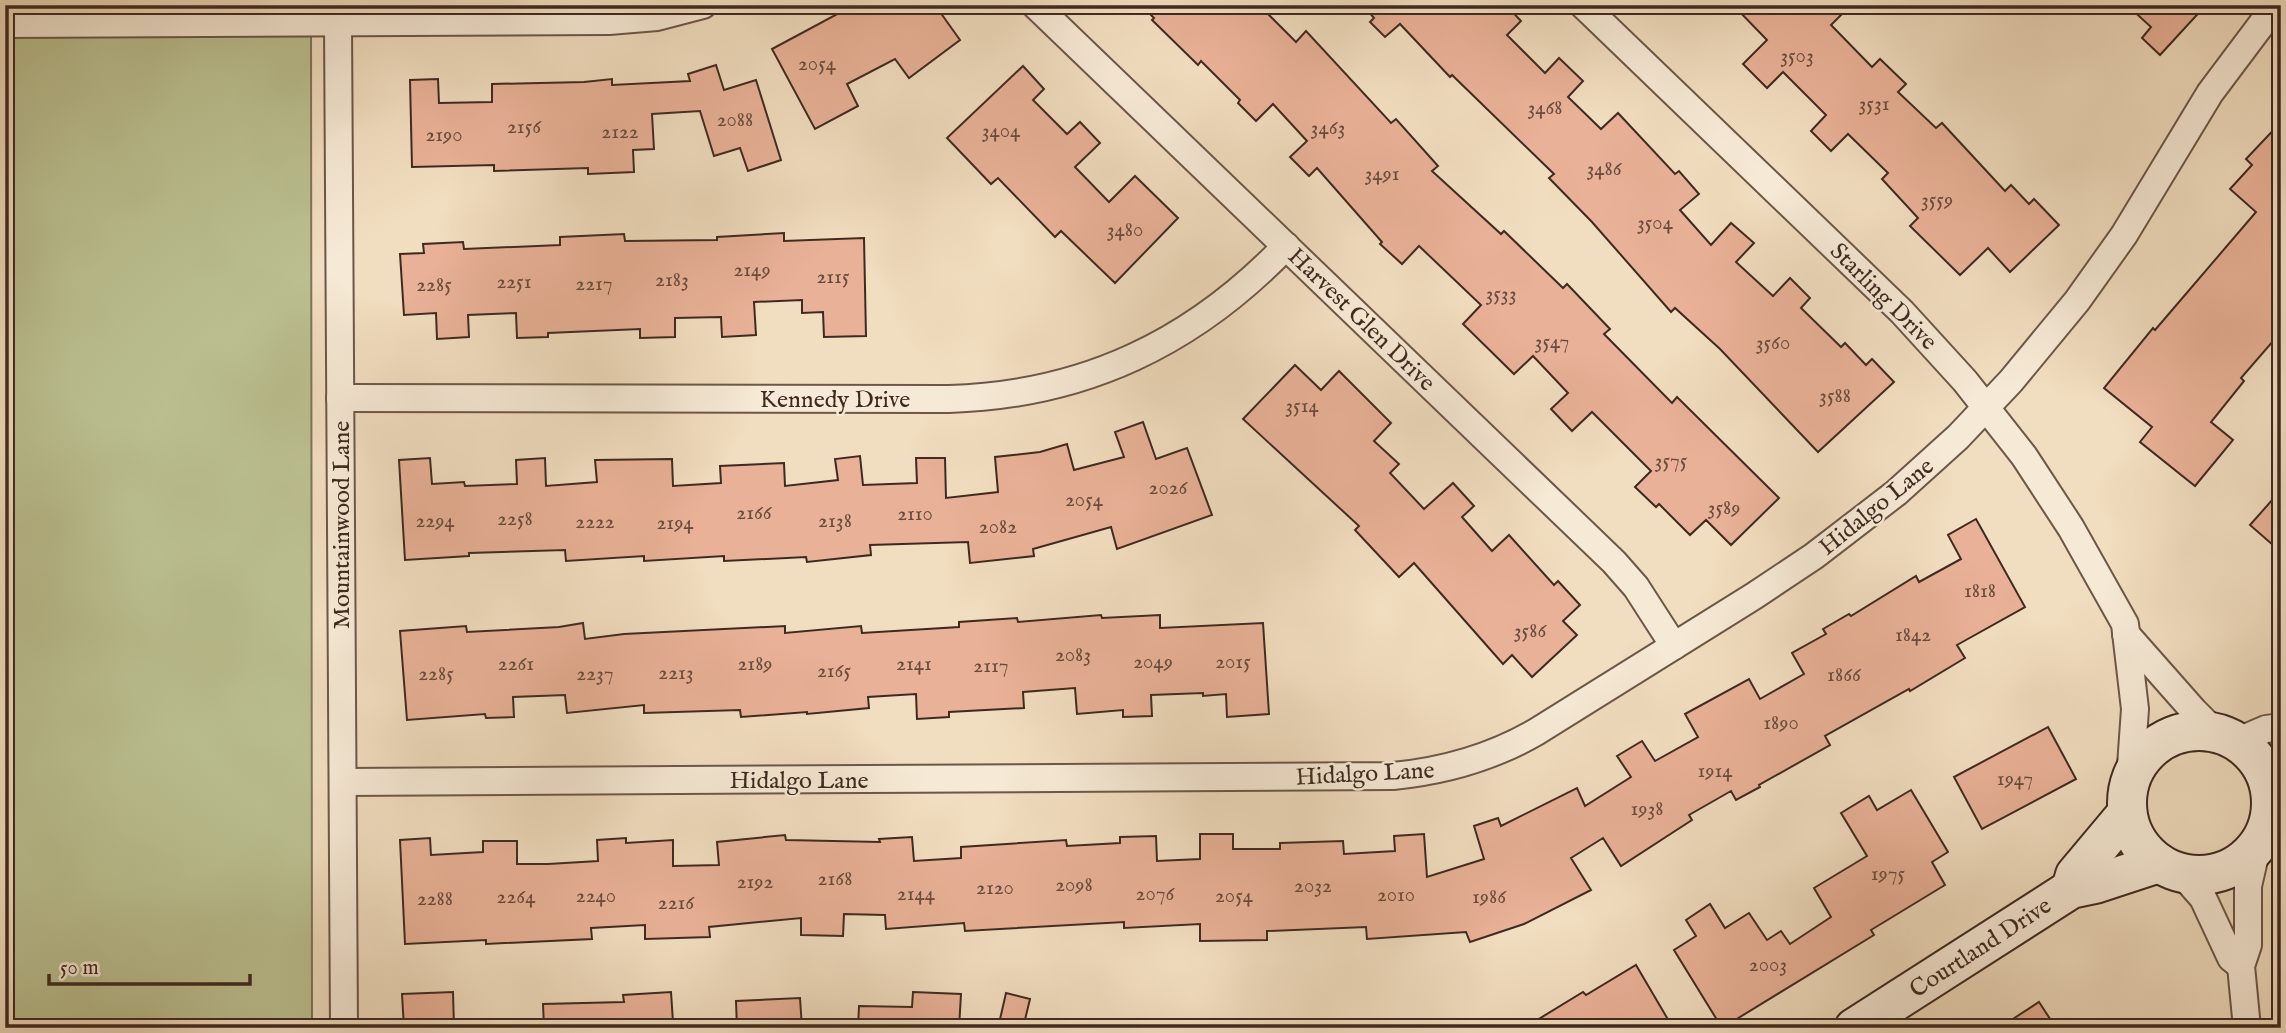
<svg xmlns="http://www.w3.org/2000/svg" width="2286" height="1033" viewBox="0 0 2286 1033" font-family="'IM FELL English',serif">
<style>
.green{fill:#bbc091;stroke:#7d7559;stroke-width:2}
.building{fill:#e9b197;stroke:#3f2a21;stroke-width:2}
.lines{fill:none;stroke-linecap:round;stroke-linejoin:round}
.street-casing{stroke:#6c5748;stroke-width:30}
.secondary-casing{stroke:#3f2a21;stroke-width:42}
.street{stroke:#f6e9d5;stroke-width:26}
.secondary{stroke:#f6e9d5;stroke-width:38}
.labels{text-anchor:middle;stroke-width:5;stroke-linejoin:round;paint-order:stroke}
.number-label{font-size:21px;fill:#6a4c3e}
.street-label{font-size:24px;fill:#3f2a21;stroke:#f6e9d5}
</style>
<rect width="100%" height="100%" fill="#f1ddbf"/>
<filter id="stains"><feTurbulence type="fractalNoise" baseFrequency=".00286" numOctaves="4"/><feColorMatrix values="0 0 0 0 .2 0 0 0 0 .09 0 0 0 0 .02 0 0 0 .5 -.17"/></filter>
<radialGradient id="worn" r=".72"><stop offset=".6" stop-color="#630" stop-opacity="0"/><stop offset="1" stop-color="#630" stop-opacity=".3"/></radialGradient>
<!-- green -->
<polygon class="green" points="14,5 311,5 312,1028 11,1028"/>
<!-- building -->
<g class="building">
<polygon points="854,5 935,5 960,40 909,78 895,59 847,84 858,106 815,129 772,49"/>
<polygon points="1141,5 1259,5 1296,42 1306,31 1391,123 1396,119 1438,166 1432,171 1501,234 1504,231 1563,288 1567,284 1610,329 1604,334 1672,403 1677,397 1779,498 1731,545 1706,520 1690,535 1659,504 1656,507 1635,487 1651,471 1592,412 1572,431 1551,409 1568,393 1533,356 1514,374 1463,324 1481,305 1419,246 1402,264 1380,244 1382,242 1317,168 1309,176 1290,157 1307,141 1273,104 1256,121 1238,103 1240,100 1201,61 1198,65 1152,20 1154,18"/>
<polygon points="1363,5 1506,5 1521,21 1507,35 1545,73 1559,58 1583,81 1568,97 1601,129 1618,113 1675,174 1679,171 1699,194 1680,210 1711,245 1731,223 1754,243 1736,262 1773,296 1790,278 1810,298 1801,308 1841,347 1845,343 1866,365 1872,359 1894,382 1818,452 1720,349 1675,308 1671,312 1592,222 1549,178 1554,174 1452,75 1450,77 1400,24 1385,37 1370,22 1374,18"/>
<polygon points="1733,5 1851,5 1831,25 1872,67 1880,59 1906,84 1898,92 1936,128 1942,123 2005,191 2011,185 2029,204 2034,199 2059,225 2010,272 1988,248 1960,275 1910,226 1918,218 1882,179 1888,173 1848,134 1831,151 1811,131 1826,115 1783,72 1767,88 1743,64 1767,40"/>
<polygon points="2127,5 2206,5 2160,55 2142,38 2151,27"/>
<polygon points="716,65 724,90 756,80 781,160 748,171 740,148 714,156 700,111 652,114 654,149 633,150 634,172 588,174 588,168 494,171 494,165 412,167 410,80 438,79 439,103 492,102 492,84 584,82 612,79 612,85 690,81 688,74"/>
<polygon points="1023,66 1044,89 1033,100 1067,134 1080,122 1100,143 1075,167 1109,202 1135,176 1178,218 1115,283 1061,231 1055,237 998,178 991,184 947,138"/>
<polygon points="2281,122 2281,332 2241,378 2244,381 2211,422 2233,440 2195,486 2140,442 2152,427 2104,388 2153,328 2155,330 2167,316 2256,212 2230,189 2252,165 2246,159"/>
<polygon points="784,233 784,241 864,238 866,336 824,337 823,312 802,313 802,300 754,302 756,335 722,337 721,317 675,318 675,337 640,338 640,329 548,333 548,337 517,338 516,313 468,315 469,337 437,339 436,313 404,315 400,254 424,253 423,244 463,242 464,249 560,245 560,237 624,234 625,241 717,240 717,237"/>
<polygon points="1295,365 1321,390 1339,371 1391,423 1374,441 1399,464 1390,473 1424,509 1453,483 1474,506 1462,517 1492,551 1509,535 1554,585 1558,581 1580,605 1563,621 1577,635 1532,677 1512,655 1503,664 1414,563 1399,577 1355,530 1359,526 1243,419"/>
<polygon points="1143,422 1156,459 1187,448 1212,515 1117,549 1111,527 1033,549 1034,556 970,563 968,542 870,545 871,555 807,562 806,557 724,561 724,556 644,561 644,556 566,561 565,550 469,553 469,556 405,560 399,460 430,458 432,484 464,482 465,486 517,484 516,460 545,458 546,486 597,482 595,460 672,459 673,486 721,483 720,466 784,463 785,486 838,480 835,459 860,456 863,485 917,483 916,458 945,458 946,498 998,492 995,457 1040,452 1067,444 1074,470 1124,457 1115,432"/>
<polygon points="2281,490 2281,552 2250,525"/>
<polygon points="1976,519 2025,607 1957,645 1965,658 1910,691 1909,689 1825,736 1830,745 1759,785 1760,787 1736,800 1731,791 1689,815 1692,820 1621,866 1603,838 1571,858 1591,890 1524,924 1470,942 1466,932 1367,939 1366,927 1267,931 1267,940 1200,941 1200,924 1124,928 1124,922 965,931 964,923 886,929 885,915 844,914 843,936 801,935 801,918 709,927 710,937 645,939 645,925 591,928 592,939 486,944 486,940 405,944 400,840 430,838 431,855 483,852 483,841 517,841 517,864 548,864 598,861 597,840 626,838 626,843 673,840 673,866 719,865 717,842 785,835 786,840 880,842 879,839 912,837 914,861 961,858 961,847 1066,840 1067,846 1120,843 1120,837 1156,836 1157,861 1200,859 1200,834 1233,834 1233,849 1280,849 1280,843 1343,841 1344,854 1395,851 1394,836 1424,834 1427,877 1484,859 1474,826 1498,818 1501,826 1577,788 1585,806 1631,777 1617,756 1642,741 1655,761 1698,737 1685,714 1749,679 1760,699 1804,674 1792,653 1826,634 1823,629 1849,614 1851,616 1916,576 1919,582 1961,559 1948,535"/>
<polygon points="1101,615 1102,618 1160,615 1160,628 1263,623 1269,714 1227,717 1226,694 1203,696 1203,693 1151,695 1152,716 1123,717 1123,710 1077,714 1075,688 1023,692 1024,708 949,712 949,717 917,719 916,694 868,697 869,708 807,714 807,712 741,717 740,710 644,713 644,705 567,713 565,695 513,697 514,717 486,718 485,714 407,720 400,631 466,626 467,632 559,627 583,623 585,639 624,634 785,626 785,633 861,626 862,633 959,627 959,622 1017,618 1018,622"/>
<polygon points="2048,727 2076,779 1982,829 1954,777"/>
<polygon points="1911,790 1948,852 1932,862 1945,885 1871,930 1874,935 1722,1028 1674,950 1696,936 1686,920 1710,904 1725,928 1749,913 1767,940 1781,931 1790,944 1831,917 1814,888 1867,856 1841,813 1869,796 1877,810"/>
<polygon points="1636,965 1673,1028 1524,1028 1583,992 1586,995"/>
<polygon points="453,992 454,1028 404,1028 402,994"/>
<polygon points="671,992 673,1022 611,1028 544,1028 543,1004 624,1002 623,995"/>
<polygon points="913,992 961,994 959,1028 858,1028 859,1006 912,1007"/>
<polygon points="1006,993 1030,999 1023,1028 998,1028"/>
<polygon points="800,998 802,1028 737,1028 736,1001"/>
<polygon points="2039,1002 2056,1028 1999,1028"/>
</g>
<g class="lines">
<defs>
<g id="street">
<polyline points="1035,5 1614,562 1636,587 1674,646"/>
<polyline points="1583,5 1902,312 1965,381 2024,456 2071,528 2125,624 2135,709 2130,780"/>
<polyline points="338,22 344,1028"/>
<polyline points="5,24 609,21 657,17 703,5"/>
<path d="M340,398L949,399C1084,395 1193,343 1286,246"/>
<polyline points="2126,634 2194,711 2215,732"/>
<polyline points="2238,741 2266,729 2281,727"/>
<path d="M343,782L1393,776C1444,771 1491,758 1536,732L1754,596L1814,556L1896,493L1958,437L2011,381L2077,301L2124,235L2210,93L2276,5"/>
<polyline points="2266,831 2281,804"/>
<polyline points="2181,873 2203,898 2231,958 2241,966"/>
<polyline points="2247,1028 2241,966 2248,945 2248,886 2257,847"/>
</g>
<g id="secondary">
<circle cx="2199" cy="803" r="72"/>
<polyline points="2071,889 2075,875 2127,813"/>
<polyline points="1854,1028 2071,889 2095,884 2159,863"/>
</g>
</defs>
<!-- street casing -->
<use href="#street" class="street-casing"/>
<!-- secondary casing -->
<use href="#secondary" class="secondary-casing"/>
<!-- street -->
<use href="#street" class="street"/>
<!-- secondary -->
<use href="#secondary" class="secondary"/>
</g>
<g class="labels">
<!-- number labels -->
<g class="number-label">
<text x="1797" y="62">3503</text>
<text x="817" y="70">2054</text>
<text x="1874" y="110">3531</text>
<text x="1545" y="114">3468</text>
<text x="735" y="126">2088</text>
<text x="524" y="133">2156</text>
<text x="1328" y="134">3463</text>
<text x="1001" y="137">3404</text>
<text x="620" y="138">2122</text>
<text x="444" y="141">2190</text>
<text x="1604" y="175">3486</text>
<text x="1382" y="180">3491</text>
<text x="1937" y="206">3559</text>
<text x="1655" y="229">3504</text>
<text x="1125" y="236">3480</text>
<text x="752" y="276">2149</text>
<text x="833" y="283">2115</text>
<text x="672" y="286">2183</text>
<text x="514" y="288">2251</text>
<text x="594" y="290">2217</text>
<text x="434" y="291">2285</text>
<text x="1501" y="300">3533</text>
<text x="1552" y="348">3547</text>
<text x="1773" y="349">3560</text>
<text x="1835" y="402">3588</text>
<text x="1302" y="412">3514</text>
<text x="1671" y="467">3575</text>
<text x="1168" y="494">2026</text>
<text x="1084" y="506">2054</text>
<text x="1724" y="514">3589</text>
<text x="754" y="519">2166</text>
<text x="915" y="520">2110</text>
<text x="515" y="525">2258</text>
<text x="435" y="527">2294</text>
<text x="835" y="527">2138</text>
<text x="595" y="528">2222</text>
<text x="675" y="529">2194</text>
<text x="998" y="533">2082</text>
<text x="1980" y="597">1818</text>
<text x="1530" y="637">3586</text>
<text x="1913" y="641">1842</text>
<text x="1073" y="661">2083</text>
<text x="1153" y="668">2049</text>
<text x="1233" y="668">2015</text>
<text x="516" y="670">2261</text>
<text x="755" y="670">2189</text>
<text x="914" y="670">2141</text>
<text x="991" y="672">2117</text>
<text x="834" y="677">2165</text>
<text x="676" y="679">2213</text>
<text x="436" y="680">2285</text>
<text x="595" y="680">2237</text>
<text x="1844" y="681">1866</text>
<text x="1781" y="729">1890</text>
<text x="1715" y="777">1914</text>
<text x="2015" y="785">1947</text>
<text x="1647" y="815">1938</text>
<text x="1888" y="880">1975</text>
<text x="835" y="885">2168</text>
<text x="755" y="888">2192</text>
<text x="1074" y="891">2098</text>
<text x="1313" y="892">2032</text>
<text x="995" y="894">2120</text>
<text x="916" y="900">2144</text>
<text x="1155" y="900">2076</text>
<text x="1396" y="901">2010</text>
<text x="596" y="902">2240</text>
<text x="1234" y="902">2054</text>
<text x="516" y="903">2264</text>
<text x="1489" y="903">1986</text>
<text x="435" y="905">2288</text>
<text x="676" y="909">2216</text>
<text x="1768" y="971">2003</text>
</g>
<!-- street labels -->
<g class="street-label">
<text transform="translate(1884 296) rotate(45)" y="8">Starling Drive</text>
<text transform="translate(1362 319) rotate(44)" y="8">Harvest Glen Drive</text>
<text x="835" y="407">Kennedy Drive</text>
<text transform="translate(1876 506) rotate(-39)" y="8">Hidalgo Lane</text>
<text transform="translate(341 525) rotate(-90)" y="8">Mountainwood Lane</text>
<text transform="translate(1365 773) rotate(-3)" y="8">Hidalgo Lane</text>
<text x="799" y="788">Hidalgo Lane</text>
<text transform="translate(1980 947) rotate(-33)" y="8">Courtland Drive</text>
</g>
</g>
<!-- margin -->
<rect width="2286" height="1033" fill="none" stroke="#f1ddbf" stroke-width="28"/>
<rect x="7" y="7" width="2272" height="1019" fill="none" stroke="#3f2a21" stroke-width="3.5"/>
<rect x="14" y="14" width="2258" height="1005" fill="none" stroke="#3f2a21" stroke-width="2"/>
<!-- scale -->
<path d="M49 974v10h201v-10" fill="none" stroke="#3f2a21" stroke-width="3.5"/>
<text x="60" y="974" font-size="21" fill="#3f2a21" stroke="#f6e9d5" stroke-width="5" paint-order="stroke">50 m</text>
<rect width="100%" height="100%" filter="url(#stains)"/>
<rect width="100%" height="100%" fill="url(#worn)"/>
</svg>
